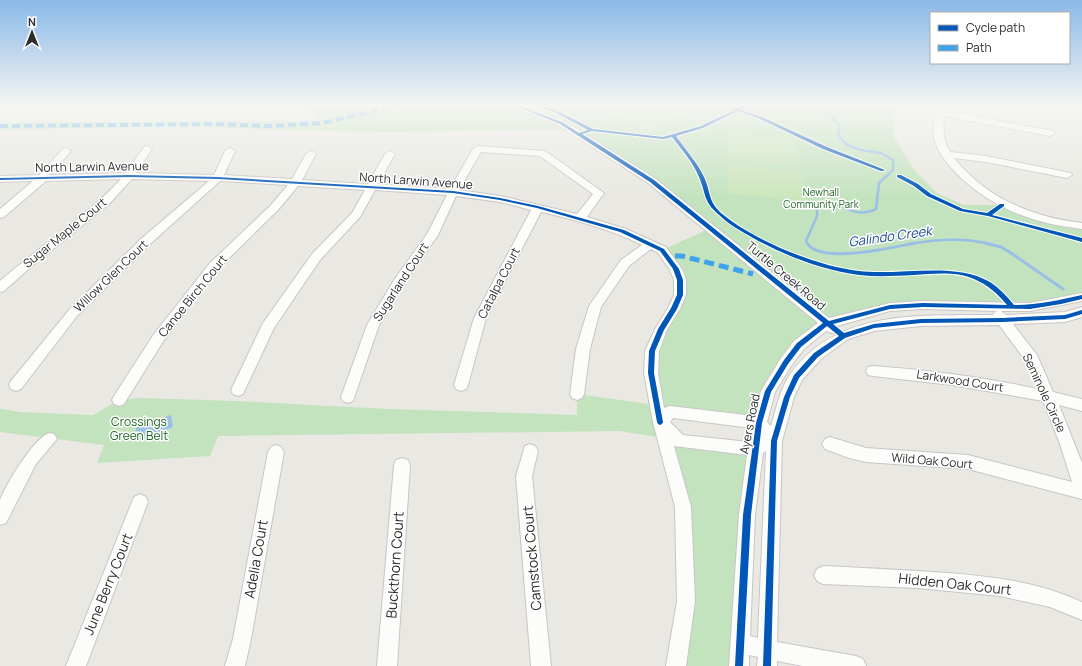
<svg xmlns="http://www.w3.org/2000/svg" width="1082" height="666" viewBox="0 0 1082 666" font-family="Manrope,sans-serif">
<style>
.green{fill:#c3e3be}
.pitch{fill:#cbe6bc}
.water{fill:#9bbee6}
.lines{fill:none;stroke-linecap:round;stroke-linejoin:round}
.stream-far1{stroke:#9bbee6;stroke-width:2.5}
.stream{stroke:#9bbee6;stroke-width:3}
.minor-casing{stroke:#c8c6c6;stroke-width:2}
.minor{fill:#fcfcfb;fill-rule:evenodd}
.quiet-far1{stroke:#3ea3eb;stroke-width:4;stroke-dasharray:8 4;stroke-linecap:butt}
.quiet{stroke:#3ea3eb;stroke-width:5;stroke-dasharray:10 5;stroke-linecap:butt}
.cycleway-casing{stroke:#fff;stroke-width:2}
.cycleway{fill:#0057b8;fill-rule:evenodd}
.labels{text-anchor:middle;stroke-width:3;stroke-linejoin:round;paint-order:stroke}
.far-park-label{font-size:10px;fill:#206524;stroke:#fff}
.street-label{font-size:12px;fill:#2c2c2c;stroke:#fff}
.park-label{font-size:12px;fill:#206524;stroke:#fff}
.water-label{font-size:13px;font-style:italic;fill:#174894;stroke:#fff}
.near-street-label{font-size:14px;fill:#2c2c2c;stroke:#fff}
</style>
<rect width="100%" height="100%" fill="#e9e8e2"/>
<!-- green -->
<polygon class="green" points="302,105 895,105 894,137 915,171 937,193 963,205 1002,205 1082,226 1082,297 1061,302 890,307 826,324 799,345 759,423 670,412 660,422 679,441 755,449 739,666 676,666 683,507 664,438 619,431 218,436 210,456 97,463 104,445 0,432 0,409 2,409 20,412 93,415 119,400 141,398 235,401 388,409 577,415 577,394 656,405 651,373 674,309 680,280 662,250 711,228 682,204 571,129 388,132 280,130 193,126 0,130 0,123 303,121 321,119"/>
<!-- pitch -->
<g class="pitch">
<polygon points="611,105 701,105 648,133 602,109"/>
<polygon points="728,133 797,140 800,166 728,158"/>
<polygon points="728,164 802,172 806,202 728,193"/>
</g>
<!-- water -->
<polygon class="water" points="171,415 173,427 138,441 136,428"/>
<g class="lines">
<!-- stream-far1 -->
<g class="stream-far1">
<polyline points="573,114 573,110 576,107 574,105"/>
<path d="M808,244L806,241L817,216V205C840,193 847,221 874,210L876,209L879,183L893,170V160L881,153L861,150L847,145L838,135L840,127C833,116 825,110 814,105"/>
<path d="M910,244C937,239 963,237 990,244"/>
</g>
<!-- stream -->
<g class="stream">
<path d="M807,243C820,265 894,247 915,243"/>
<polyline points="985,243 1001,247 1011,253 1063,289"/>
</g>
<defs>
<g id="minor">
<path d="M511,105H522L564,121L656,179L829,318L890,303L923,301L1030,303L1082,293V301L1030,311H1001L1006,315L1065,312L1082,307V317L1065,322L1013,324L1037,355L1053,392L1082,399V411L1059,405L1082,463V499L968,469L866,462L849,458L825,449L822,444L825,439L830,437L866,448L968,455L1072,482L1060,444L1043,401L952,385L873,376L868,375L866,371L868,367L873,366C928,370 983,377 1038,389L1026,361L999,325L921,326L874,331L848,339L821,359L802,380L794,397L782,441L777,642L856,656L863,659L866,666H803L777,661V666H757L758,657L749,655V666H729L739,515L747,455L674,446L691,507L695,601L686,666H666L677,601L675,507L653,422L644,373L645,351L655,329L668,308L674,295V280L670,270L658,253L651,249L629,266L601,307L590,349L584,394L582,398L577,400L572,398L570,394L576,349L589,306L621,260L642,245C610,229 576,220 541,212L486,318L468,385L466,389L461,391L456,389L454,385L474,318L531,210L500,202L456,196L438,235L403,285L379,325L353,401L348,403L343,401L341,397L367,325L394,280L427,234L447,195L375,190L360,217L320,260L274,328L243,394L238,396L233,394L231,390L263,323L312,254L352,213L365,190L298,186L278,210L218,269L164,340L124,404L119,406L114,404L112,400L114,396L154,334L210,263L270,206L288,185L220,181L150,244L77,316L21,389L16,391L11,389L9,385L11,381L69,310L142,238L209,181L132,179L110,203L32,266L4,291L0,292V281C39,247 85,218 121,179L46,181L4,217L0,218V209L33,181L0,182V176L39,175L63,149L66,148L71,151L49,175L126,173L144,147L147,146L152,149L136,173L214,175L225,151L230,148L235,151L224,175L292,179L306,154L311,151L316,154L302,180L368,184L385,154L390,151L395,154L378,184L450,189L473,149L478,146L545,151L604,193L587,217L626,229L666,247L682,269L686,280V295L680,309L667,330L659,351L658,373L664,408L670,406L754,416L761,391L781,358L794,341L818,323L648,183L558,125ZM481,152L540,156L593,194L577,214L500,196L459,190ZM923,309L998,311L995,312L993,315C922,316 839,308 791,373C780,388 776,409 771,426L767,422L775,392L791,366L804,349L826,331L832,333L837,331L838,328L837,326L890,311ZM673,418L751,428L749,442L683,435L670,422ZM766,451L758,638L750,636L755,515L763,453Z"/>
<path d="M937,105H945V111L1053,131L1055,133L1053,135L1050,136L944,116C943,130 943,140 950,152L986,156L1071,173L1072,175L1067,178L986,162L954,158C986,198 1032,217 1082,223V229C1036,224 996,210 961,178C950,167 938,154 934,138C932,128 936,116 937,105Z"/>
<path d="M49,433L54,434L57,439L36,464L6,523L0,525C0,517 0,507 0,500C6,484 34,438 49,433Z"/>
<polygon points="530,444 535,446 538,451 532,476 551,666 531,666 516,476 525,446"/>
<polygon points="276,445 281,447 284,452 251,639 245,666 225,666 233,639 268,452 271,447"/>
<polygon points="402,458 408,460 410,465 397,666 377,666 394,465 396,460"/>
<polygon points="140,494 146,497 148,502 86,666 66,666 132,502 134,497"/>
<path d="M823,566C865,568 907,570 948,573C995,577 1039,582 1082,602V620L1050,607L1000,596L918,588L823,584L817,581L814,575L817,569Z"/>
</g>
</defs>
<!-- minor casing -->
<use href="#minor" class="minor-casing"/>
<!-- minor -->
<use href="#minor" class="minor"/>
<!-- quiet-far1 -->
<polyline class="quiet-far1" points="0,126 215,124 269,126 322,123 400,105"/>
<!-- quiet -->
<polyline class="quiet" points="675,256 682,256 753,274"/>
<defs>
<g id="cycleway">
<path d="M513,105H517L562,122L579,133L588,130L554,112L533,105H538L556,110L593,129L663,137L701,126L734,110L726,106L725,105H729L737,108L745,105H749L748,106L741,110L762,117L827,147L885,170L883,171H881L823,149L760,119L738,111L703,128L676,136C685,149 696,161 703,175C711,190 707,200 721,213C755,241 816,266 859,271C899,276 955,261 990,282C999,288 1007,296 1014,305C1037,305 1060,300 1082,295V299L1061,304L1030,309L923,307L890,309L833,324L844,333L874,324L921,319L1003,318L1065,315L1082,310V314L1065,319L1003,322L921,323L874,328L845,338L818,357L799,378L790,397L777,441L771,666H763L771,441L784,397L794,375L814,353L839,336L827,326L801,347L788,364L771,392L762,423L751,515L743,666H735L743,515L756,423L765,391L784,360L797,343L823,323L650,182L560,124ZM592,131L663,139L672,137C682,150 693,162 699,177C706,193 703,201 718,214C728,224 741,231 753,238C786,256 822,270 859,275C877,277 895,276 914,275C933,274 955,271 974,279C988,285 998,294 1007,305L923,303L890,305L829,321L654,180L582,134Z"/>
<polygon points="129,175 218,177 453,191 500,198 538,206 624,230 664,249 679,269 683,280 683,295 677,309 664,330 655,351 654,373 663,422 662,424 660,425 658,424 657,422 648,373 649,351 658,329 671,308 677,295 677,280 673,269 660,251 620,232 537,208 500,200 453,193 218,179 129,177 0,180 0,178"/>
<polygon points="897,175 901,175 918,184 931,194 963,209 987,213 1000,204 1004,204 1004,206 992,215 1082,238 1082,242 988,216 960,211 927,196 914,186 897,177"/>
</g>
</defs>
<!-- cycleway casing -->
<use href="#cycleway" class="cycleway-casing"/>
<!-- cycleway -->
<use href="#cycleway" class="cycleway"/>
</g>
<!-- sky -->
<linearGradient id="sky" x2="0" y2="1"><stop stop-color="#89b8e7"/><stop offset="0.53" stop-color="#f5f5f2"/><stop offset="1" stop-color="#f5f5f2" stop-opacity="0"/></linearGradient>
<rect width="1082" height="198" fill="url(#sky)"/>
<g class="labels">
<!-- far-park labels -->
<g class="far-park-label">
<text x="821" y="196">Newhall<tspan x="821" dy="12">Community Park</tspan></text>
</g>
<!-- street labels -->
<g class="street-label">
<text transform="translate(92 167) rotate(-1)" y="4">North Larwin Avenue</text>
<text transform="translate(416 181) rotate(4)" y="4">North Larwin Avenue</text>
<text transform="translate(65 233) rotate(-39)" y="4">Sugar Maple Court</text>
<text transform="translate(111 276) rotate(-44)" y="4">Willow Glen Court</text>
<text transform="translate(786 276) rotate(40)" y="4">Turtle Creek Road</text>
<text transform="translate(401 282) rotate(-57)" y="4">Sugarland Court</text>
<text transform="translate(499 283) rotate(-63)" y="4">Catalpa Court</text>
<text transform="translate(193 296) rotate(-51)" y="4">Canoe Birch Court</text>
<text transform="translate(960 381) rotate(9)" y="4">Larkwood Court</text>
<text transform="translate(1044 393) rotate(65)" y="4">Seminole Circle</text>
<text transform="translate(750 424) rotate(-79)" y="4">Ayers Road</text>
<text transform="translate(932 461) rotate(5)" y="4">Wild Oak Court</text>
</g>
<!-- park labels -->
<g class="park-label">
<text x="139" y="426">Crossings<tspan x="139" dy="14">Green Belt</tspan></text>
</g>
<!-- water labels -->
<g class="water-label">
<text transform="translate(890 236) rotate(-8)" y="5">Galindo Creek</text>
</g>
<!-- near-street labels -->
<g class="near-street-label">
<text transform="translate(532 558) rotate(-95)" y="5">Camstock Court</text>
<text transform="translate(256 559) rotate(-80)" y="5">Adelia Court</text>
<text transform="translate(395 565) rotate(-86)" y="5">Buckthorn Court</text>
<text transform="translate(108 584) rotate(-68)" y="5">June Berry Court</text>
<text transform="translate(955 584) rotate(6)" y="5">Hidden Oak Court</text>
</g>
</g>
<!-- legend -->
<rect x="930" y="12" width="140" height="52" fill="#ffffff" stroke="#ababab"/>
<rect x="938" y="25" width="20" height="6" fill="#0057b8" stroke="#ababab"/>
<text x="966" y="32" font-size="12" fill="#2c2c2c">Cycle path</text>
<rect x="938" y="45" width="20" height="6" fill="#3ea3eb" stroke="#ababab"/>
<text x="966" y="52" font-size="12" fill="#2c2c2c">Path</text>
<!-- north arrow -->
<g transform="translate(32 32)" stroke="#ffffff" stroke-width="3" paint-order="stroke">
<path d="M0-3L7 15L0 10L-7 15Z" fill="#2c2c2c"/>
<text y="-6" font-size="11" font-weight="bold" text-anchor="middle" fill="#2c2c2c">N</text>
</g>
</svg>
